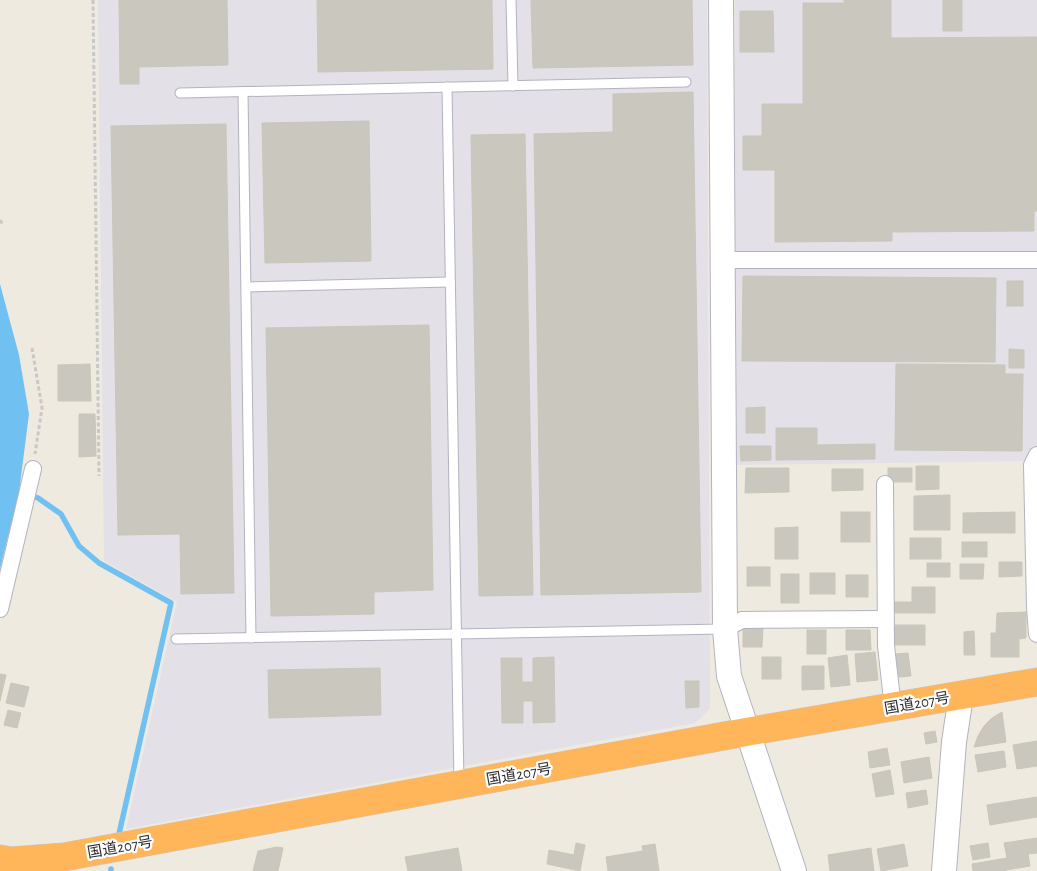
<svg xmlns="http://www.w3.org/2000/svg" width="1037" height="871" viewBox="0 0 1037 871" font-family="'Alegreya Sans','Noto Sans JP',sans-serif">
<style>
.industrial{fill:#e3e0e7}
.water{fill:#70c0f2}
.lines{fill:none;stroke-linecap:round;stroke-linejoin:round}
.stream{stroke:#70c0f2;stroke-width:5.5}
.building{fill:#cac7be;stroke:#cac6b8}
.lane-casing{stroke:#b3b3c0;stroke-width:11}
.street-casing{stroke:#b3b3c0;stroke-width:18}
.secondary-casing{stroke:#b3b3c0;stroke-width:26}
.highway-casing{stroke:#c8c8c8;stroke-width:29}
.path{stroke:#c8c8c8;stroke-width:3;stroke-dasharray:4 2.5;stroke-linecap:butt}
.lane{stroke:#fff;stroke-width:9}
.street{stroke:#fff;stroke-width:16}
.secondary{stroke:#fff;stroke-width:24}
.highway{stroke:#ffb55a;stroke-width:28}
.labels{text-anchor:middle;stroke-width:4.5;stroke-linejoin:round;paint-order:stroke}
.street-label{font-size:15px;fill:#2d2d2d;stroke:#fff}
</style>
<rect width="100%" height="100%" fill="#efeadf"/>
<!-- industrial -->
<g class="industrial">
<polygon points="98,0 707,0 710,709 695,723 126,829 177,602 104,561"/>
<polygon points="735,0 1037,0 1037,461 734,465"/>
</g>
<!-- water -->
<polygon class="water" points="0,284 19,355 29,414 19,492 0,569"/>
<g class="lines">
<!-- stream -->
<g class="stream">
<polyline points="29,495 38,498 61,514 79,546 99,563 171,603 119,834"/>
<polyline points="111,871 111,869"/>
</g>
</g>
<!-- building -->
<g class="building">
<polygon points="119,0 227,0 228,65 139,67 139,84 120,84"/>
<polygon points="317,0 492,0 493,69 318,72"/>
<polygon points="531,0 692,0 693,65 533,68"/>
<polygon points="844,0 891,0 891,38 1037,37 1037,211 1034,211 1034,231 892,232 892,241 775,242 775,170 743,170 743,136 762,136 762,104 803,104 803,3 844,3"/>
<rect x="943" y="0" width="19" height="31"/>
<polygon points="740,11 773,11 774,52 740,52"/>
<polygon points="693,92 701,592 541,595 534,134 613,132 613,94"/>
<polygon points="369,121 371,261 265,263 262,123"/>
<polygon points="226,124 234,593 181,594 180,534 118,535 111,126"/>
<polygon points="525,134 533,595 479,596 471,135"/>
<polygon points="743,276 996,278 995,362 742,361"/>
<rect x="1007" y="281" width="16" height="25"/>
<polygon points="429,325 433,590 374,592 374,614 271,616 266,328"/>
<polygon points="1009,349 1024,350 1024,368 1009,368"/>
<polygon points="90,364 91,401 58,401 58,365"/>
<polygon points="896,364 1005,365 1005,374 1023,374 1022,451 895,450"/>
<polygon points="765,407 765,433 746,433 746,408"/>
<polygon points="79,414 95,414 96,456 79,457"/>
<polygon points="776,428 817,428 817,445 875,444 875,459 776,460"/>
<polygon points="740,446 771,446 771,460 741,461"/>
<polygon points="916,466 939,466 939,489 916,490"/>
<polygon points="746,468 789,468 789,492 745,493"/>
<rect x="888" y="468" width="24" height="14"/>
<polygon points="832,469 863,469 863,490 832,491"/>
<polygon points="950,495 950,530 914,530 914,496"/>
<rect x="841" y="512" width="29" height="30"/>
<polygon points="1015,512 1015,533 963,533 963,513"/>
<polygon points="798,527 798,559 775,559 775,528"/>
<rect x="910" y="538" width="31" height="21"/>
<rect x="962" y="542" width="25" height="15"/>
<polygon points="999,562 1022,562 1022,576 999,577"/>
<rect x="927" y="563" width="23" height="14"/>
<polygon points="960,564 984,564 983,579 960,579"/>
<rect x="747" y="567" width="23" height="19"/>
<rect x="810" y="573" width="25" height="21"/>
<rect x="781" y="574" width="18" height="29"/>
<rect x="846" y="575" width="22" height="22"/>
<polygon points="912,587 935,587 935,613 894,613 894,602 912,602"/>
<polygon points="1026,612 1026,638 1019,639 1019,657 991,657 991,633 996,633 997,613"/>
<rect x="894" y="625" width="31" height="20"/>
<polygon points="743,628 763,628 762,647 743,647"/>
<rect x="807" y="630" width="19" height="24"/>
<polygon points="846,630 870,630 871,650 846,650"/>
<polygon points="974,631 975,655 964,655 964,632"/>
<polygon points="875,652 878,680 857,682 855,654"/>
<polygon points="908,653 911,676 899,677 896,654"/>
<polygon points="847,655 850,685 831,687 828,658"/>
<polygon points="554,657 555,722 533,723 533,701 523,701 523,723 502,723 501,658 522,658 522,682 533,682 533,658"/>
<rect x="762" y="657" width="19" height="22"/>
<polygon points="802,666 824,666 824,689 802,690"/>
<polygon points="380,668 381,715 269,718 268,670"/>
<polygon points="0,674 6,675 0,701"/>
<polygon points="685,681 699,681 699,707 686,708"/>
<polygon points="11,683 29,687 24,707 6,703"/>
<polygon points="8,710 21,713 17,728 4,725"/>
<polygon points="1002,712 1006,742 974,747 978,736 984,726 992,718"/>
<polygon points="935,731 937,742 926,744 924,733"/>
<polygon points="1037,741 1037,766 1017,769 1013,745"/>
<polygon points="887,748 890,765 870,768 868,752"/>
<polygon points="1004,751 1006,767 978,772 975,755"/>
<polygon points="929,757 932,778 904,783 901,762"/>
<polygon points="890,770 894,794 876,797 872,774"/>
<polygon points="926,790 928,804 908,808 906,793"/>
<polygon points="1037,797 1037,817 990,825 987,805"/>
<polygon points="1037,838 1037,853 1028,854 1030,866 1001,871 973,871 972,864 1007,858 1004,843"/>
<polygon points="576,843 585,845 580,871 547,864 549,850 574,855"/>
<polygon points="988,843 990,857 973,860 970,846"/>
<polygon points="655,844 659,871 608,871 606,857 643,851 642,846"/>
<polygon points="904,844 908,866 881,871 877,849"/>
<polygon points="277,847 283,848 278,871 253,871 258,851"/>
<polygon points="458,848 462,871 408,871 405,857"/>
<polygon points="871,848 874,871 830,871 828,855"/>
</g>
<g class="lines">
<defs>
<g id="lane">
<polyline points="511,0 513,86"/>
<polyline points="447,87 459,782"/>
<polyline points="243,92 251,638"/>
<polyline points="180,93 686,82"/>
<polyline points="246,287 450,282"/>
<polyline points="176,639 723,629"/>
</g>
<g id="street">
<polyline points="723,260 1037,260"/>
<polyline points="1037,455 1032,465 1035,607 1037,634"/>
<polyline points="885,484 886,646 893,708"/>
<polyline points="0,609 33,469"/>
<polyline points="725,629 742,620 885,619"/>
</g>
<g id="secondary">
<polyline points="721,0 725,629 729,676 794,871"/>
<polyline points="944,871 954,742 961,696"/>
</g>
<polyline id="highway" points="0,859 11,861 64,857 746,732 1037,682"/>
</defs>
<!-- lane casing -->
<use href="#lane" class="lane-casing"/>
<!-- street casing -->
<use href="#street" class="street-casing"/>
<!-- secondary casing -->
<use href="#secondary" class="secondary-casing"/>
<!-- highway casing -->
<use href="#highway" class="highway-casing"/>
<!-- path -->
<g class="path">
<polyline points="93,0 99,476"/>
<polyline points="0,220 3,225"/>
<polyline points="32,348 42,408 35,454"/>
</g>
<!-- lane -->
<use href="#lane" class="lane"/>
<!-- street -->
<use href="#street" class="street"/>
<!-- secondary -->
<use href="#secondary" class="secondary"/>
<!-- highway -->
<use href="#highway" class="highway"/>
</g>
<g class="labels">
<!-- street labels -->
<g class="street-label">
<text transform="translate(917 703) rotate(-10)" y="5">国道207号</text>
<text transform="translate(519 774) rotate(-10)" y="5">国道207号</text>
<text transform="translate(120 847) rotate(-10)" y="5">国道207号</text>
</g>
</g>
</svg>
